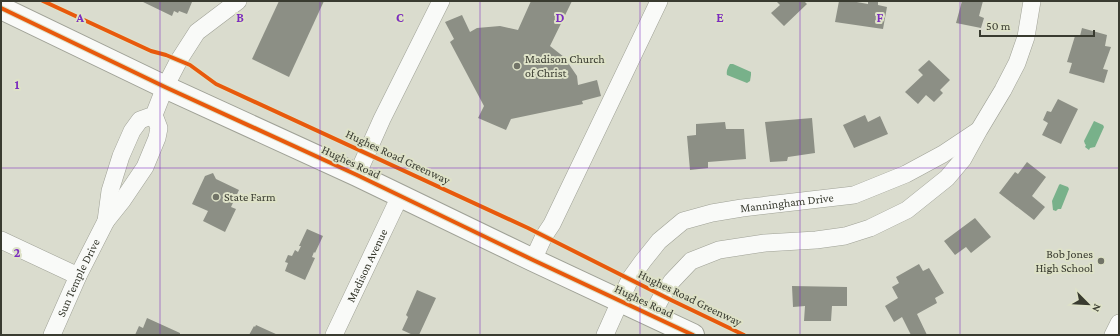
<svg xmlns="http://www.w3.org/2000/svg" width="1120" height="336" viewBox="0 0 1120 336" font-family="'Crimson Pro',serif">
<style>
.water{fill:#78b18a}
.building{fill:#8c8f85}
.lines{fill:none;stroke-linecap:round;stroke-linejoin:round}
.minor-casing{stroke:#9fa196;stroke-width:18}
.major-casing{stroke:#9fa196;stroke-width:24}
.minor{stroke:#f9faf8;stroke-width:17}
.major{stroke:#f9faf8;stroke-width:22}
.cycleway-casing{stroke:#dee2c8;stroke-width:6}
.cycleway{stroke:#e8590c;stroke-width:4}
.grid{fill:none;stroke:#7b2cbf;stroke-width:1;stroke-opacity:0.55}
.poi-dot{fill:#717367;stroke:#dee2c8;stroke-width:1.5}
.labels{text-anchor:middle;stroke-width:4;stroke-linejoin:round;paint-order:stroke}
.poi-label{font-size:12px;fill:#393b30;stroke:#dee2c8;text-anchor:start}
.street-label{font-size:12px;fill:#393b30;stroke:#dee2c8}
.grid-label{font-size:13px;text-anchor:middle;font-weight:bold;fill:#7b2cbf;stroke:#dee2c8;stroke-width:4;stroke-linejoin:round;paint-order:stroke}
</style>
<rect width="100%" height="100%" fill="#dadcce"/>
<!-- water -->
<g class="water">
<path d="M730,64H733L751,72V75L750,81L747,83L727,75C726,71 728,67 730,64Z"/>
<polygon points="1094,121 1103,125 1104,127 1095,147 1090,148 1089,150 1085,147 1086,145 1085,144 1084,141"/>
<polygon points="1060,184 1068,187 1069,189 1061,209 1058,209 1056,211 1053,210 1052,201 1059,185"/>
</g>
<!-- building -->
<g class="building">
<polygon points="141,1 190,1 192,2 187,14 179,11 178,13 174,11 172,16"/>
<polygon points="279,1 324,1 289,77 252,59"/>
<polygon points="531,1 572,1 550,46 564,57 577,76 578,85 597,80 601,96 582,101 583,104 511,119 506,130 478,118 484,106 450,42 454,39 445,22 462,15 470,32 477,28 500,26 518,30"/>
<polygon points="776,1 804,1 807,4 784,26 771,13 780,5"/>
<polygon points="839,1 851,1 868,4 868,1 878,1 878,5 887,7 883,29 835,22"/>
<polygon points="962,1 983,1 979,16 984,18 981,28 956,23"/>
<polygon points="1082,28 1107,35 1105,46 1111,47 1103,69 1108,70 1104,83 1069,73 1072,63 1067,62 1075,36 1080,36"/>
<polygon points="929,60 950,80 940,90 943,93 934,102 926,95 918,104 905,92 923,75 918,70"/>
<polygon points="1058,99 1078,109 1061,144 1042,135 1048,123 1043,120 1047,111 1051,112"/>
<polygon points="865,115 868,122 880,116 888,134 854,148 843,125"/>
<polygon points="812,118 815,153 788,157 787,161 770,162 765,122"/>
<polygon points="725,122 726,129 744,129 746,159 708,162 708,168 690,170 687,136 696,135 696,124"/>
<polygon points="1027,162 1046,177 1032,196 1045,207 1034,220 999,193 1015,172 1018,174"/>
<polygon points="213,173 216,179 239,190 231,207 236,209 225,232 203,221 208,211 192,204 205,176"/>
<polygon points="975,218 991,237 971,253 966,247 955,255 944,241"/>
<polygon points="307,229 323,236 315,253 314,252 312,257 315,258 305,280 285,271 288,263 285,262 288,255 292,256 295,250 298,252 301,246 299,246"/>
<polygon points="919,264 923,271 929,268 944,293 935,298 937,303 917,314 927,335 911,335 902,317 894,322 885,306 898,298 892,287 899,283 896,277"/>
<polygon points="792,286 847,287 847,306 832,306 831,321 804,321 805,306 793,307"/>
<polygon points="417,290 436,298 419,335 413,335 402,330 408,317 406,315"/>
<polygon points="147,318 180,333 180,335 135,335 139,326 143,328"/>
<polygon points="256,325 278,335 249,335 254,326 255,327"/>
</g>
<g class="lines">
<defs>
<g id="minor">
<polyline points="357,175 382,119 441,1"/>
<polyline points="106,221 122,201 145,167 157,138 159,128 154,115"/>
<polyline points="1,240 78,276"/>
<polyline points="533,260 544,236 552,224 659,1"/>
<polyline points="652,315 662,296 672,281 691,261 719,250 765,243 816,240 845,236 870,228 907,210 947,178 963,159 979,130 1003,90 1017,63 1026,37 1032,1"/>
<path id="s1" d="M52,335L78,276L106,221L110,191L121,156L132,131L140,120L154,115L165,87L179,60L197,32L238,1"/>
<path id="s2" d="M334,335L400,196"/>
<path id="s3" d="M605,335L630,279L643,261L659,241L683,221L712,213L742,208L854,195L906,174L943,154L976,132"/>
<polyline points="1113,335 1119,323"/>
</g>
<polyline id="major" points="1,8 165,87 357,175 533,260 693,335"/>
</defs>
<!-- minor casing -->
<use href="#minor" class="minor-casing"/>
<!-- major casing -->
<use href="#major" class="major-casing"/>
<!-- minor -->
<use href="#minor" class="minor"/>
<!-- major -->
<use href="#major" class="major"/>
<defs>
<g id="cycleway">
<polyline points="43,1 151,51 166,55 190,65 216,84 528,228 671,300 744,335"/>
<polyline points="1,8 165,87 357,175 533,260 693,335"/>
</g>
</defs>
<!-- cycleway casing -->
<use href="#cycleway" class="cycleway-casing"/>
<!-- cycleway -->
<use href="#cycleway" class="cycleway"/>
</g>
<!-- grid -->
<path class="grid" d="M160,1V335M320,1V335M480,1V335M640,1V335M800,1V335M960,1V335M1,168H1119"/>
<!-- markers -->
<g class="poi-dot">
<circle cx="517" cy="66" r="4"/>
<circle cx="216" cy="197" r="4"/>
<circle cx="1101" cy="261" r="4"/>
</g>
<g class="labels">
<!-- poi labels -->
<g class="poi-label">
<text x="525" y="63">Madison Church<tspan x="525" dy="14">of Christ</tspan></text>
<text x="224" y="201">State Farm</text>
<text x="1093" y="258" text-anchor="end">Bob Jones<tspan x="1093" dy="14">High School</tspan></text>
</g>
<!-- street labels -->
<g class="street-label">
<text transform="translate(398 157) rotate(25)" y="4">Hughes Road Greenway</text>
<text transform="translate(351 162) rotate(25)" y="4">Hughes Road</text>
<text dy="4" stroke="none"><textPath href="#s3" startOffset="246">Manningham Drive</textPath></text>
<text dy="4" stroke="none"><textPath href="#s2" startOffset="77">Madison Avenue</textPath></text>
<text dy="4" stroke="none"><textPath href="#s1" startOffset="63">Sun Temple Drive</textPath></text>
<text transform="translate(690 298) rotate(26)" y="4">Hughes Road Greenway</text>
<text transform="translate(644 301) rotate(25)" y="4">Hughes Road</text>
</g>
</g>
<g class="grid-label">
<text x="80" y="22">A</text>
<text x="240" y="22">B</text>
<text x="400" y="22">C</text>
<text x="560" y="22">D</text>
<text x="720" y="22">E</text>
<text x="880" y="22">F</text>
<text x="17" y="89">1</text>
<text x="17" y="257">2</text>
</g>
<!-- border -->
<rect width="1120" height="336" fill="none" stroke="#393b30" stroke-width="4"/>
<!-- north arrow -->
<g transform="translate(1088 304) rotate(114)" stroke="#dee2c8" stroke-width="3" paint-order="stroke">
<path d="M0-3L7 15L0 10L-7 15Z" fill="#393b30"/>
<text y="-6" font-size="11" font-weight="bold" text-anchor="middle" fill="#393b30">N</text>
</g>
<!-- scale -->
<path d="M980 30v6h114v-6" fill="none" stroke="#393b30" stroke-width="2"/>
<text x="986" y="30" font-size="12" fill="#393b30" stroke="#dee2c8" stroke-width="3" paint-order="stroke">50 m</text>
</svg>
